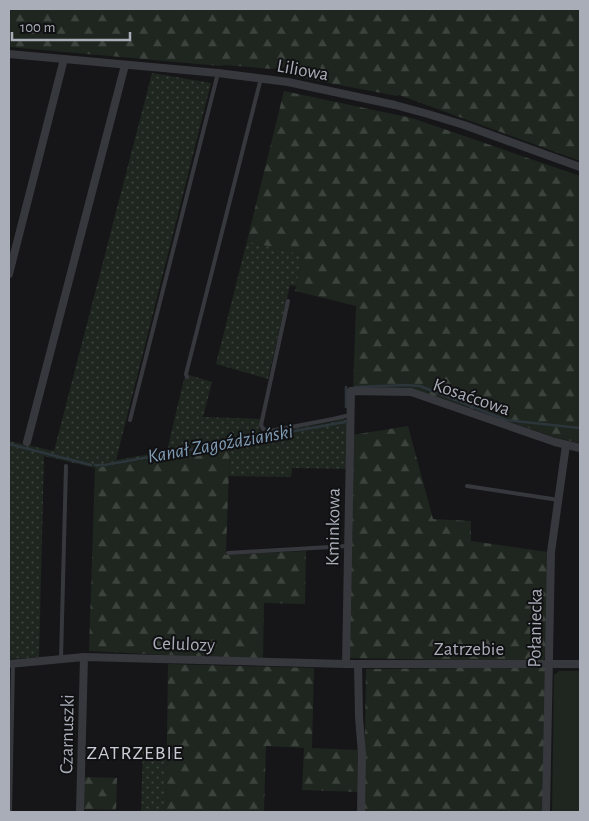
<svg xmlns="http://www.w3.org/2000/svg" width="589" height="821" viewBox="0 0 589 821" font-family="'Alegreya Sans',sans-serif">
<style>
.grass{fill:url(#grass-dots)}
.forest{fill:url(#forest-firs)}
.garden{fill:#1e261f}
.lines{fill:none;stroke-linecap:round;stroke-linejoin:round}
.stream{stroke:#2c353c;stroke-width:2.5}
.lane{stroke:#37383d;stroke-width:4}
.street{stroke:#37383d;stroke-width:8}
.labels{text-anchor:middle;stroke-width:4;stroke-linejoin:round;paint-order:stroke}
.street-label{font-size:19px;fill:#a8adb8;stroke:#111113}
.water-label{font-size:20px;font-style:italic;fill:#7f9bb3;stroke:#111113}
.neighbourhood-label{font-size:20px;letter-spacing:1px;fill:#c9ccd4;stroke:#111113}
</style>
<defs>
<pattern id="grass-dots" width="8" height="8" patternUnits="userSpaceOnUse" patternTransform="scale(1.25)"><rect width="8" height="8" fill="#1e261f"/><path d="M2 2h.1M6 6h.1" fill="none" stroke="#3c433d" stroke-width="1.8" stroke-linecap="round"/></pattern>
<pattern id="forest-firs" width="22" height="20" patternUnits="userSpaceOnUse" patternTransform="scale(1.25)"><rect width="22" height="20" fill="#1e261f"/><path d="M5 1l3.5 6h-7zM16 11l3.5 6h-7z" fill="#3c433d"/></pattern>
</defs>
<rect width="100%" height="100%" fill="#161618"/>
<!-- grass -->
<g class="grass">
<polygon points="152,73 211,83 116,460 167,451 184,379 189,375 212,382 203,417 260,419 259,426 260,431 267,433 333,422 343,418 347,420 347,469 292,468 291,477 229,476 230,445 95,468 44,456 39,657 9,659 9,441 54,451"/>
<polygon points="247,241 303,255 296,286 290,285 268,379 216,364"/>
<polygon points="143,748 167,749 166,812 141,812"/>
</g>
<!-- forest -->
<g class="forest">
<polygon points="9,9 580,9 580,161 399,95 397,96 297,77 295,75 296,70 279,67 273,69 224,65 221,66 9,47"/>
<polygon points="284,91 412,118 580,176 580,443 557,438 458,404 410,389 353,390 356,306 295,291 303,255 247,241"/>
<polygon points="408,426 433,519 471,521 471,541 548,552 547,656 541,662 349,658 352,435"/>
<polygon points="230,445 226,550 225,555 306,551 305,604 264,603 263,660 89,651 95,468"/>
<polygon points="168,664 314,668 312,748 359,750 359,792 302,790 304,748 266,746 264,812 166,812"/>
<polygon points="546,667 544,812 364,812 366,669"/>
<polygon points="84,777 117,778 116,810 83,809"/>
</g>
<!-- garden -->
<polygon class="garden" points="559,671 580,671 580,812 552,812 554,675"/>
<g class="lines">
<!-- stream -->
<g class="stream">
<polyline points="355,387 405,385 420,386 506,420 580,428"/>
<polyline points="346,407 346,387"/>
<polyline points="9,444 91,465"/>
<polyline points="95,465 105,465 345,422 345,421"/>
</g>
<!-- lane -->
<g class="lane">
<polyline points="288,301 261,425 263,429 270,431 333,419 350,415"/>
<polyline points="187,377 186,374 261,78"/>
<polyline points="130,420 218,73"/>
<polyline points="467,486 559,500"/>
<polyline points="228,553 347,546"/>
<polyline points="61,659 66,466"/>
<polyline points="10,812 13,664"/>
</g>
<!-- street -->
<g class="street">
<polyline points="9,54 218,73 288,82 395,105 428,114 464,125 580,167"/>
<polyline points="9,274 64,59"/>
<polyline points="27,442 125,65"/>
<polyline points="9,664 84,657 346,664 580,664"/>
<polyline points="346,664 351,391 411,392 555,442 580,448"/>
<polyline points="358,664 359,717 362,754 361,812"/>
<polyline points="80,812 84,657"/>
<polyline points="546,812 551,552 566,445"/>
</g>
</g>
<g class="labels">
<!-- street labels -->
<g class="street-label">
<text transform="translate(303 69) rotate(10)" y="7">Liliowa</text>
<text transform="translate(472 396) rotate(19)" y="7">Kosaćcowa</text>
<text transform="translate(332 527) rotate(-89)" y="7">Kminkowa</text>
<text transform="translate(534 628) rotate(-89)" y="7">Połaniecka</text>
<text transform="translate(184 643) rotate(2)" y="7">Celulozy</text>
<text x="469" y="655">Zatrzebie</text>
<text transform="translate(66 734) rotate(-89)" y="7">Czarnuszki</text>
</g>
<!-- water labels -->
<g class="water-label">
<text transform="translate(220 443) rotate(-10)" y="7">Kanał Zagoździański</text>
</g>
<!-- neighbourhood labels -->
<g class="neighbourhood-label">
<text x="135" y="759">ZATRZEBIE</text>
</g>
</g>
<!-- border -->
<rect width="589" height="821" fill="none" stroke="#a8adb8" stroke-width="20"/>
<!-- scale -->
<path d="M12 32v8h118v-8" fill="none" stroke="#a8adb8" stroke-width="2.5"/>
<text x="20" y="32" font-size="15" fill="#a8adb8" stroke="#111113" stroke-width="4" paint-order="stroke">100 m</text>
</svg>
